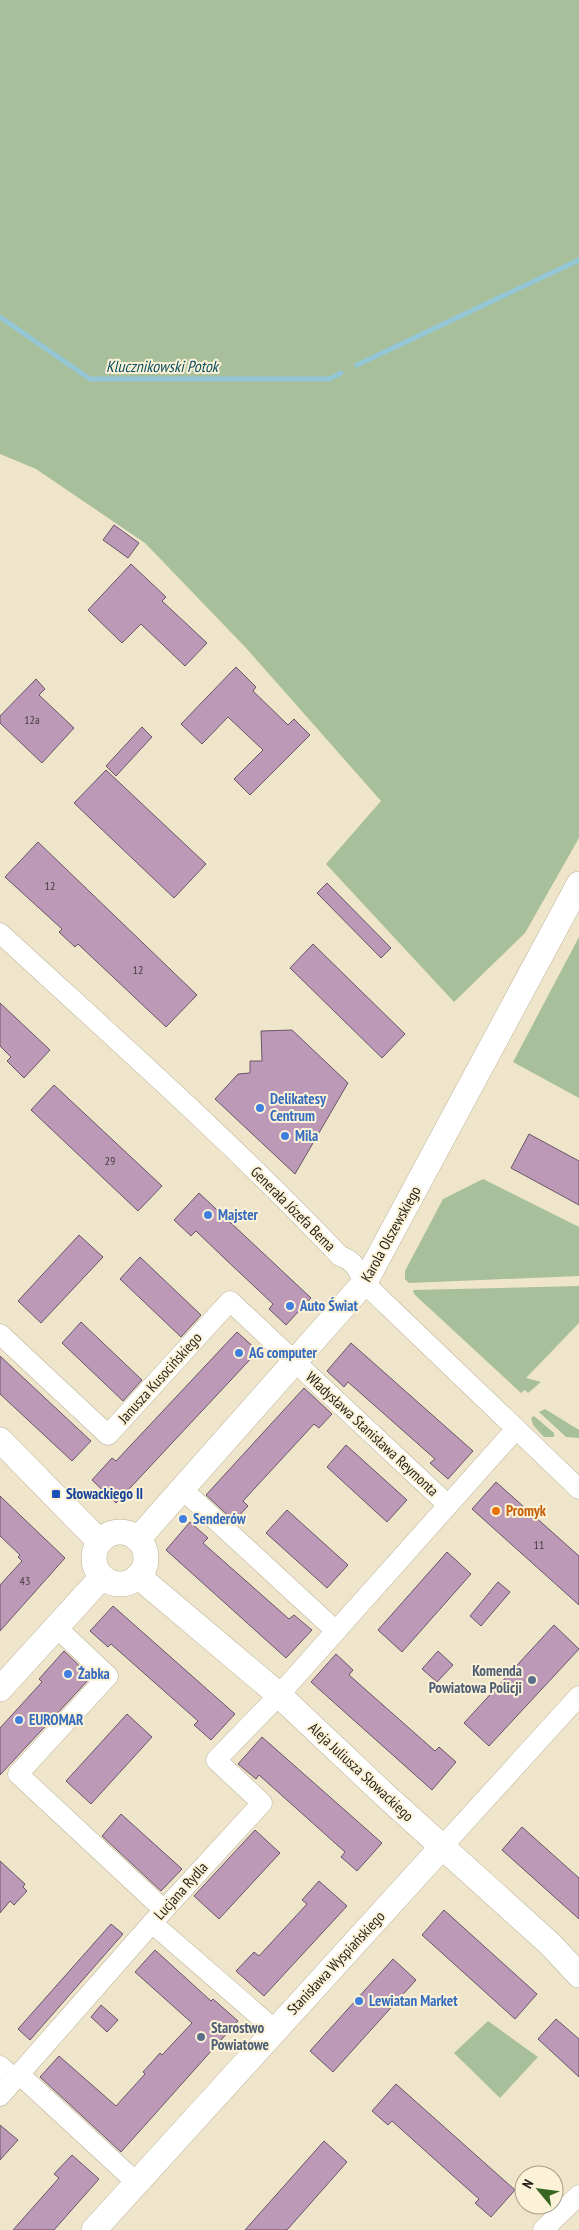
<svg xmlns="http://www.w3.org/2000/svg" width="579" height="2230" viewBox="0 0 579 2230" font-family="'PT Sans Narrow',sans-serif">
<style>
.green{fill:#a8bf9c}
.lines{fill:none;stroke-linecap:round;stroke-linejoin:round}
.stream{stroke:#94c6d6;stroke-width:5}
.building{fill:#bb99b7;stroke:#6a5667}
.minor-casing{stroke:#bcb39a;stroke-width:21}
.tertiary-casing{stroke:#bcb39a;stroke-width:26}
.minor{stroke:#fff;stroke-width:20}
.tertiary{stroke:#fff;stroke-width:25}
.shop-dot{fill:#3f7fe0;stroke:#fcf2d8;stroke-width:2}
.transit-dot{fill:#1a4fb4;stroke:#fcf2d8;stroke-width:2}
.food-dot{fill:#e8710a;stroke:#fcf2d8;stroke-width:2}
.service-dot{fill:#5c6f8a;stroke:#fcf2d8;stroke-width:2}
.labels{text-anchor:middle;stroke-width:4;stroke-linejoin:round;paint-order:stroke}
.number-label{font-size:12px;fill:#483e3e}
.shop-label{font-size:15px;font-weight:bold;fill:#366cbe;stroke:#fcf2d8;text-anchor:start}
.street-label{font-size:15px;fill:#221f15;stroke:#fcf2d8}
.transit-label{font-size:15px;font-weight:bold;fill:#164399;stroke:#fcf2d8;text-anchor:start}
.food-label{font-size:15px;font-weight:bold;fill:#c56008;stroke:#fcf2d8;text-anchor:start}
.service-label{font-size:15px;font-weight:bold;fill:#4e5e75;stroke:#fcf2d8;text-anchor:end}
.water-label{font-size:16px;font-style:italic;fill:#0a5062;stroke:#fcf2d8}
</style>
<rect width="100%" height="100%" fill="#efe5cb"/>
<!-- green -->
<g class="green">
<polygon points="0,0 579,0 579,838 525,933 454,1002 326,864 381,801 247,649 145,543 36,469 0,454"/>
<polygon points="579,937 579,1098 513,1062"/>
<polygon points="483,1179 579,1227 579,1276 409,1283 405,1279 405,1271 443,1199"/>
<polygon points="579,1286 579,1323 526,1378 541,1382 528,1393 525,1390 521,1393 414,1294 413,1290"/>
<polygon points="545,1409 579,1430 579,1438 566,1437 539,1412"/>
<polygon points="534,1416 554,1433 554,1437 544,1437 533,1425 531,1418"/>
<polygon points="488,2021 538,2057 500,2098 454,2053"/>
</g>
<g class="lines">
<!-- stream -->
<g class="stream">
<polyline points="0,317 90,379 329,379 341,373"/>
<polyline points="357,365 579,260"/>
</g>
</g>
<!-- building -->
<g class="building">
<polygon points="114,525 139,543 128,558 103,540"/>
<polygon points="131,564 166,597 162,601 207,643 185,666 141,624 122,643 88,610"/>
<polygon points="236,667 256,687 253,691 288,725 294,719 310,735 250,795 234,779 263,750 228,717 202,744 181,724"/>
<polygon points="36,679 45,689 39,695 74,728 42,763 0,723 0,716"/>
<polygon points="142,727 152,737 116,776 106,766"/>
<polygon points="106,770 206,864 174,898 74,803"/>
<polygon points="38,842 197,995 166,1027 78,944 75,947 59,932 62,929 5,877"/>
<polygon points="327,883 391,948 381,958 317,893"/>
<polygon points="313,944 405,1034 382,1058 290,968"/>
<polygon points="0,1003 50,1050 24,1078 7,1061 11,1057 0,1046"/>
<polygon points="292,1030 348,1083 295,1174 215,1099 238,1074 250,1073 250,1061 262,1061 261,1031"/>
<polygon points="54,1085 162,1186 138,1211 31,1110"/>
<polygon points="529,1134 579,1161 579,1205 511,1168"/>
<polygon points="199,1193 311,1298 286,1325 269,1309 273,1304 222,1256 196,1231 191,1236 174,1220"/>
<polygon points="79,1235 103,1257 41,1323 18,1301"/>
<polygon points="140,1257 201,1315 181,1337 120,1279"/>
<polygon points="81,1322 142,1380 123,1401 62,1343"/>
<polygon points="237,1332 258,1351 116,1503 92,1480 112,1458 116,1461"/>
<polygon points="351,1343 473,1451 448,1479 430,1463 435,1459 348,1382 344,1387 327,1371"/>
<polygon points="0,1356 91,1441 72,1461 0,1394"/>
<polygon points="304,1388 332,1414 319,1428 314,1424 243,1501 248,1506 234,1521 206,1495"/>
<polygon points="346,1445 407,1500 387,1522 327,1467"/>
<polygon points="496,1482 579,1556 579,1605 472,1509"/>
<polygon points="0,1496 65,1558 0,1631 0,1585 22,1561 18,1557 20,1555 0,1536"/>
<polygon points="287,1510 348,1565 327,1588 266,1533"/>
<polygon points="190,1522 208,1538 203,1543 289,1619 294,1615 312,1630 286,1658 166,1550"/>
<polygon points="447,1552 471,1574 402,1652 378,1630"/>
<polygon points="498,1582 510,1592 481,1626 470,1616"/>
<polygon points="113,1606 235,1714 211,1740 194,1725 198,1721 111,1644 108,1647 90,1631"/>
<polygon points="554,1625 579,1649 489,1746 464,1723"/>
<polygon points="64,1651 91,1677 0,1775 0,1728 42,1682 39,1679"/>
<polygon points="438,1651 453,1665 437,1682 422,1669"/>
<polygon points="336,1654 353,1670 349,1675 435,1751 439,1747 456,1762 432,1790 311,1682"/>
<polygon points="127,1714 152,1737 91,1804 66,1781"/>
<polygon points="262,1737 382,1843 357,1871 341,1857 345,1852 259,1775 256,1779 238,1764"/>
<polygon points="121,1814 182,1869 161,1891 102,1836"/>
<polygon points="522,1827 579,1878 579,1919 502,1850"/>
<polygon points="255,1830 280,1853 219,1919 194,1896"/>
<polygon points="0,1861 25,1884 23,1887 27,1891 14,1905 10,1901 0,1913"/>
<polygon points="319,1881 347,1906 264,1996 236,1971 254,1952 259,1956 307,1904 302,1900"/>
<polygon points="444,1910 537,1994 515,2019 422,1935"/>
<polygon points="111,1924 123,1934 30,2040 18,2029"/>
<polygon points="155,1950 211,2001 213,1999 238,2021 121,2152 40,2077 59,2056 116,2106 145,2074 143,2072 160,2053 162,2055 192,2023 135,1972"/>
<polygon points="393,1959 416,1980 333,2072 310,2051"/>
<polygon points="101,2005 118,2020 107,2032 91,2017"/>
<polygon points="556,2019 579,2039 579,2077 538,2039"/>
<polygon points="396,2084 515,2190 491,2217 475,2203 479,2199 392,2121 388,2125 372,2111"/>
<polygon points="0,2125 18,2140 0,2160"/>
<polygon points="324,2141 347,2162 287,2230 245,2230"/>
<polygon points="72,2155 99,2179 54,2230 13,2230 59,2178 54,2174"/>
</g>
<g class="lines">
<defs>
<g id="minor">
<path d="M0,933C115,1039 233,1143 340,1256C358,1262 357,1273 367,1285C373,1292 380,1298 387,1305L579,1489"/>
<polyline points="0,1334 108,1435 230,1301 448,1505"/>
<polyline points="182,1489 336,1631"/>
<polyline points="56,1627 108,1676 18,1774 164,1910"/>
<polyline points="442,1847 579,1696"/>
<polyline points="152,1923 274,2029"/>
<polyline points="0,2066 15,2079"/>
<polyline points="19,2074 137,2183"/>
<polyline points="0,2096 152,1923 262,1803 216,1760 279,1695 516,1429"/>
<polyline points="543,2230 579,2195"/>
</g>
<g id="tertiary">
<polyline points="0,1440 99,1541"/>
<circle cx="120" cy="1558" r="26"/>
<polyline points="138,1539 365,1282 579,884"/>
<polyline points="138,1576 279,1695 387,1797 550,1944 579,1975"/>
<polyline points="0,1689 102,1577"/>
<polyline points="94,2230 442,1847"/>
</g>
</defs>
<!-- minor casing -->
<use href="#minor" class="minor-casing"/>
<!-- tertiary casing -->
<use href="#tertiary" class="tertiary-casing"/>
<!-- minor -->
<use href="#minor" class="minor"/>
<!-- tertiary -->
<use href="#tertiary" class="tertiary"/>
</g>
<!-- markers -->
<g class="shop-dot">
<circle cx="260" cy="1108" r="5"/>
<circle cx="285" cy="1136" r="5"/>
<circle cx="208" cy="1215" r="5"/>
<circle cx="290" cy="1306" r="5"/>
<circle cx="239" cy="1353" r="5"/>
<circle cx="183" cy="1519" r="5"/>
<circle cx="68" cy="1674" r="5"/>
<circle cx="19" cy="1720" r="5"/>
<circle cx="359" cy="2001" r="5"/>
</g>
<rect class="transit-dot" x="51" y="1489" width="10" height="10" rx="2.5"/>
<circle class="food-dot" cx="496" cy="1511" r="5"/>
<g class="service-dot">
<circle cx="532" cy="1680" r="5"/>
<circle cx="201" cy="2037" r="5"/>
</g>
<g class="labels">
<!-- number labels -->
<g class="number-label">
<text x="32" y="724">12a</text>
<text x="50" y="890">12</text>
<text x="138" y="974">12</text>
<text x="110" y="1165">29</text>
<text x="539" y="1549">11</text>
<text x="25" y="1585">43</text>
</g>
<!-- shop labels -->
<g class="shop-label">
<text x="270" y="1104">Delikatesy<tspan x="270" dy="17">Centrum</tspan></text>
<text x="295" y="1141">Mila</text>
<text x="218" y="1220">Majster</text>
<text x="300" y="1311">Auto Świat</text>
<text x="249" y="1358">AG computer</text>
<text x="193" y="1524">Senderów</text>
<text x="78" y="1679">Żabka</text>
<text x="29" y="1725">EUROMAR</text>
<text x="369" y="2006">Lewiatan Market</text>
</g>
<!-- street labels -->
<g class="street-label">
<text transform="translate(293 1209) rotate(45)" y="5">Generała Józefa Bema</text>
<text transform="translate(391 1234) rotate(-61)" y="5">Karola Olszewskiego</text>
<text transform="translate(160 1378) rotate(-48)" y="5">Janusza Kusocińskiego</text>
<text transform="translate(372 1434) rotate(43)" y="5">Władysława Stanisława Reymonta</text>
<text transform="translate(361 1772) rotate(43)" y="5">Aleja Juliusza Słowackiego</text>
<text transform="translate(181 1891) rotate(-48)" y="5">Lucjana Rydla</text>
<text transform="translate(336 1963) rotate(-47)" y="5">Stanisława Wyspiańskiego</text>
</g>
<!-- transit labels -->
<g class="transit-label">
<text x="66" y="1499">Słowackiego II</text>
</g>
<!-- food labels -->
<g class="food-label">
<text x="506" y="1516">Promyk</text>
</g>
<!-- service labels -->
<g class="service-label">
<text x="522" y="1676">Komenda<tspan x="522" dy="17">Powiatowa Policji</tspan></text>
<text x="211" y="2033" text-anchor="start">Starostwo<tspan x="211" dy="17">Powiatowe</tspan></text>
</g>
<!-- water labels -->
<g class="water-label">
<text x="162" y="372">Klucznikowski Potok</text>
</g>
</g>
<!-- north arrow -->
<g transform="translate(539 2190) rotate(299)"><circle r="24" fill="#fcf2d8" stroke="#a59e8a"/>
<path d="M0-4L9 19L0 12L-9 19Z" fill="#396522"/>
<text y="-8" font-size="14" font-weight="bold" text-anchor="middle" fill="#221f15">N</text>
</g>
</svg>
